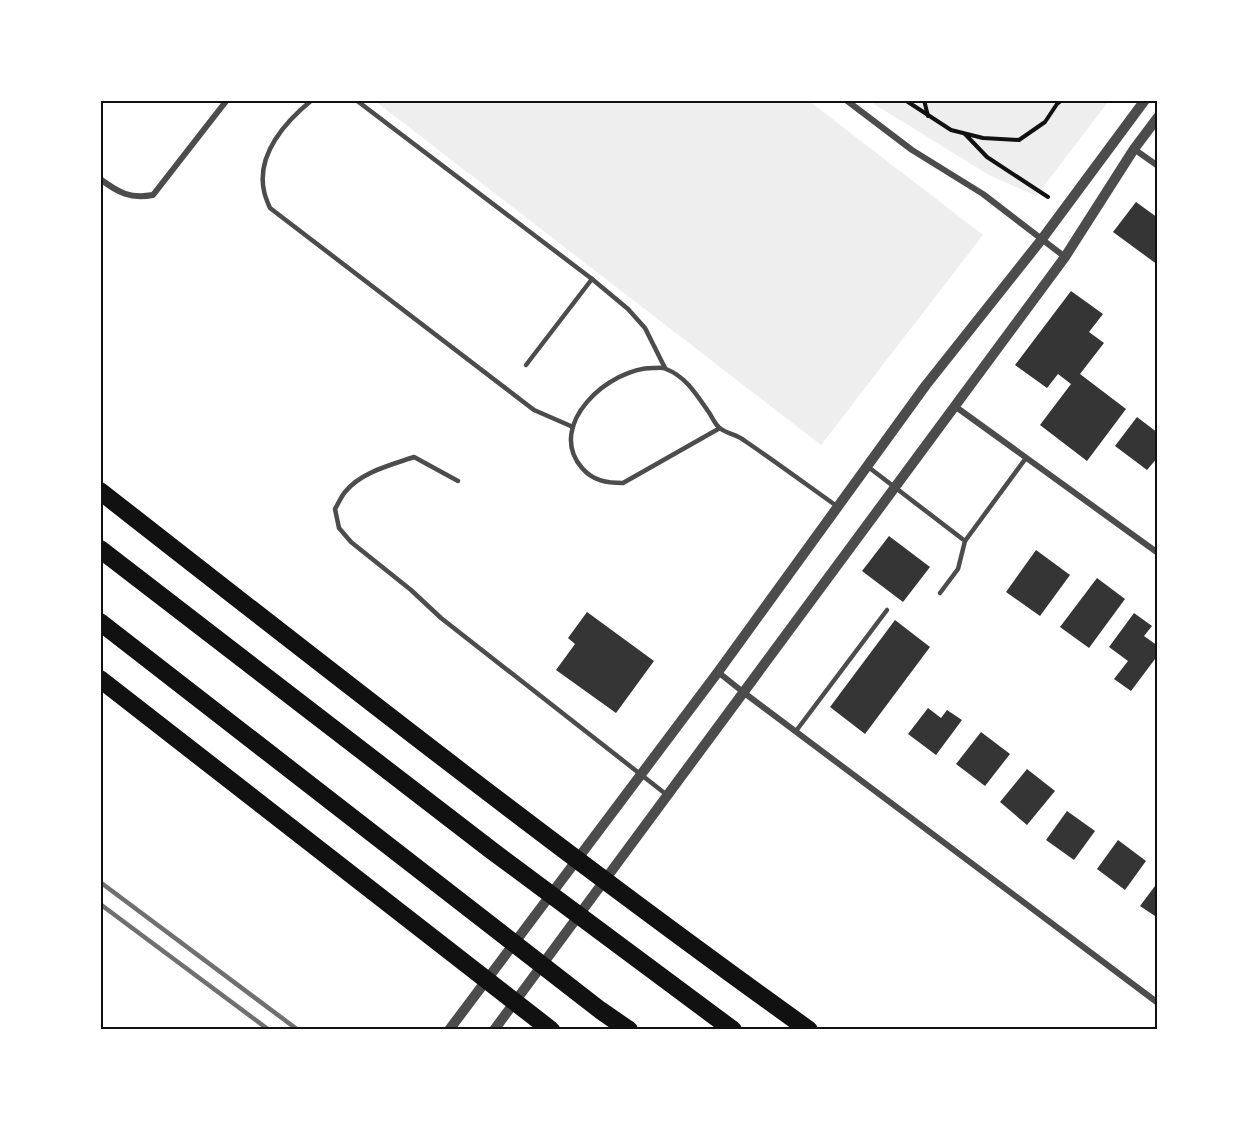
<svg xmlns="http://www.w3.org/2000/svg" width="1258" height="1130" viewBox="0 0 1258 1130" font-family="'Archivo Narrow',sans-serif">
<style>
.green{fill:#eee}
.building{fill:#353535}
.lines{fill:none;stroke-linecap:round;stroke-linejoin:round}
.path{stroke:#111;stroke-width:4}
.service{stroke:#4c4c4c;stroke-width:4.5}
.minor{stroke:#4c4c4c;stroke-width:6}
.tertiary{stroke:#4c4c4c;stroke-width:10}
.motorway{stroke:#111;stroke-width:18}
.rail{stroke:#707070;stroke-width:4.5}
.neatline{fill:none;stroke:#111;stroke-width:2}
</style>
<rect width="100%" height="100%" fill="#fff"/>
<!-- green -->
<g class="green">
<polygon points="375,101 809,101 983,235 821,445"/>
<polygon points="869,101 1109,101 1036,196 989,175"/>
</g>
<!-- building -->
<g class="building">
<polygon points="1136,202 1158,218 1158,265 1113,232"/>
<polygon points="1071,291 1103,314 1089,332 1104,343 1080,374 1126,409 1087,461 1040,425 1071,384 1058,374 1047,388 1015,365"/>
<polygon points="1137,417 1158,433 1158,457 1147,470 1115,446"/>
<polygon points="889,536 930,567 903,602 862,571"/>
<polygon points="1036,550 1070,575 1040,616 1006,592"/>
<polygon points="1097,578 1125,599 1089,648 1060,627"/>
<polygon points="587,612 654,661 616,713 556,670 575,644 568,638"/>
<polygon points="1134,613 1152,626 1144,636 1158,646 1158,655 1131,691 1114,679 1128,661 1109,647"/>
<polygon points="895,620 930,647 865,734 830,707"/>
<polygon points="928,708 941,718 947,710 962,720 936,755 908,734"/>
<polygon points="981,732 1010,754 985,786 956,764"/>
<polygon points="1027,769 1055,791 1027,825 1000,802"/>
<polygon points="1067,811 1095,831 1074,860 1046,840"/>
<polygon points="1118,840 1146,861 1125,890 1097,869"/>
<polygon points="1158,882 1158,918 1140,906"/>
</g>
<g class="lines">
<!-- path -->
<g class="path">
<polyline points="905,100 951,130 983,138 1019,140 1045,122 1057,104 1062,100"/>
<polyline points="924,100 928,116"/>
<polyline points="965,134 987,157 1048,197"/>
</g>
<!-- service -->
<g class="service">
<path d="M312,100C286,121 256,154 264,191C265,197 268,203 270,208L534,410L573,427"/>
<polyline points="356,100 592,279 628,309 645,328 665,368"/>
<polyline points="526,365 592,279"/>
<path d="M720,428L623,483C607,483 593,481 582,468C545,425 609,368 653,368C657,368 663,367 666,369C687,377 698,397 710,414C713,419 716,426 721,429C728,434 738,435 745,441C776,462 807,485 838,507"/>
<polyline points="867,466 965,541"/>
<path d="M458,481L414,457C391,465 361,472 345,492C341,497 338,504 335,509L339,528L351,542L411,590L441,618L667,795"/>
<polyline points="940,593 958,569 965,541 1026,458"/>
<polyline points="796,731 887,610"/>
</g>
<!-- minor -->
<g class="minor">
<polyline points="846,100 912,150 983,194 1065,257"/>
<polyline points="1134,149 1158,166"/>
<path d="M100,179C119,193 130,199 153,195L227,100"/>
<polyline points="956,407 1158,553"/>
<polyline points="718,672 743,692 1158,1003"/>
</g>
<!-- tertiary -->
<g class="tertiary">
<polyline points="449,1030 718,672 926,385 1042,239 1145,100"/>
<polyline points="494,1030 1065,257 1134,149 1158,117"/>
</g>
<!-- motorway -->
<g class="motorway">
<path d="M100,491C334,674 567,857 809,1030"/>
<polyline points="100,549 491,850 733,1030"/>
<polyline points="100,622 600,1010 629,1030"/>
<polyline points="100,679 551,1030"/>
</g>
<!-- rail -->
<g class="rail">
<polyline points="100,882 298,1030"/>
<polyline points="100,904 269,1030"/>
</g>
</g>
<!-- border -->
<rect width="1258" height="1130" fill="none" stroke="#ffffff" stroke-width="204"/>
<rect x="102" y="102" width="1054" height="926" class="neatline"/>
</svg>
